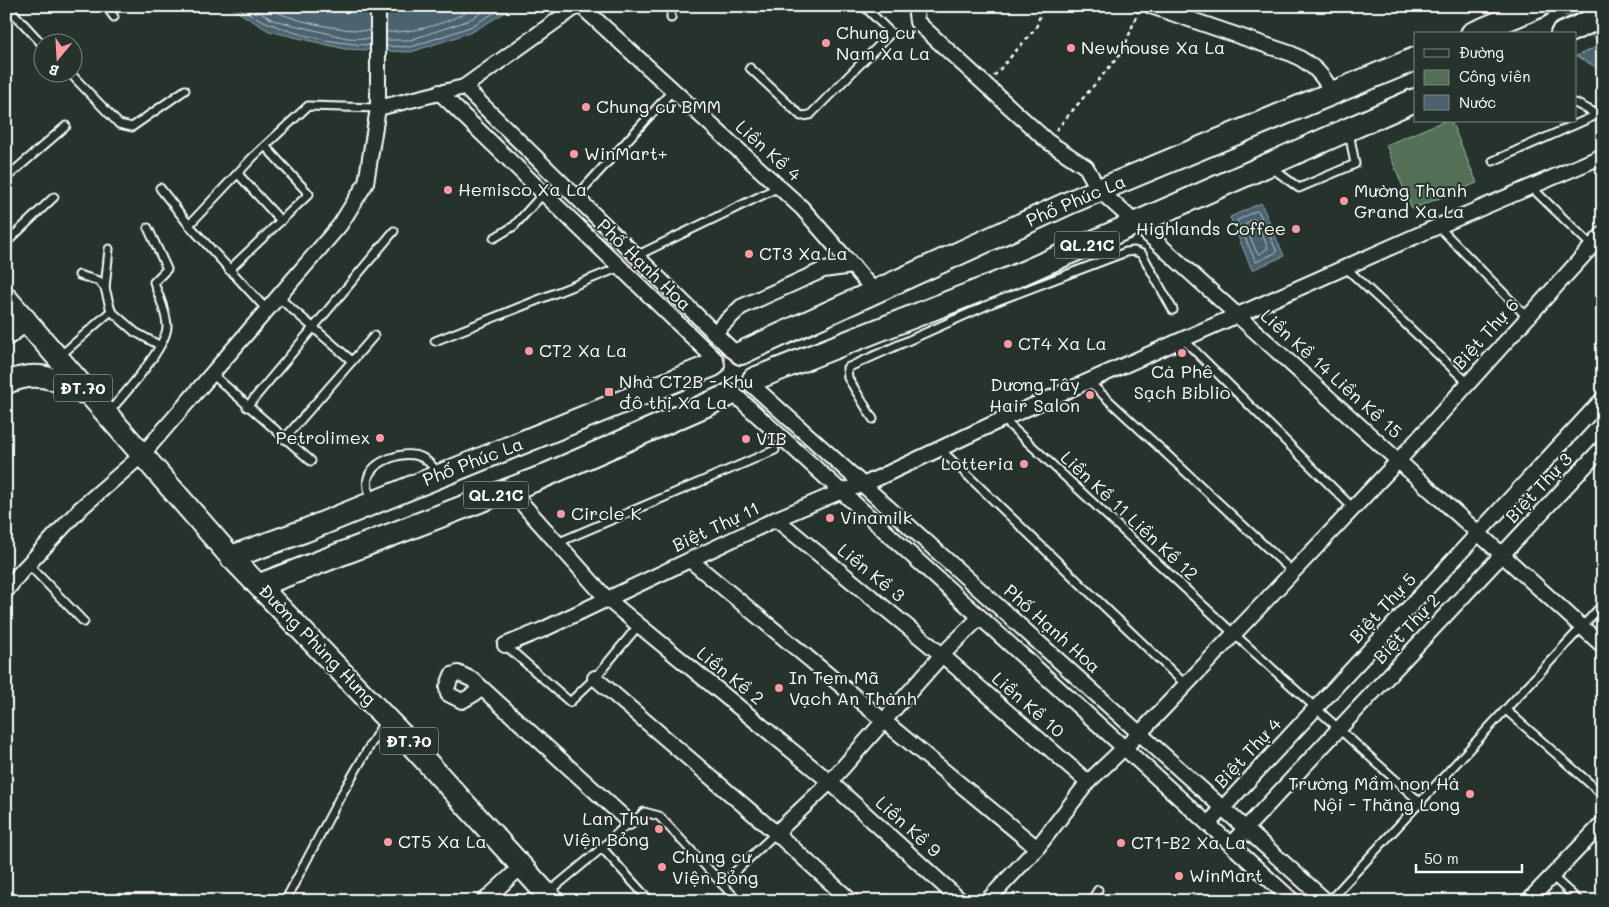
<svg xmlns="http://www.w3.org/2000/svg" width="1609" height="907" viewBox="0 0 1609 907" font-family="Mali,sans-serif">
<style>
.green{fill:#537057;stroke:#a9b8ab}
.water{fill:#4b636f;stroke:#93a1a9}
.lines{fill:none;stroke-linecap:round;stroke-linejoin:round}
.shore{stroke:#b7c1c5;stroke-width:1}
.river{stroke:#4b636f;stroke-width:25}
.service-casing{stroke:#fff;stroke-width:11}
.minor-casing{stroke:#fff;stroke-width:18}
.primary-casing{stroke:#fff;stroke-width:25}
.trunk-casing{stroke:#fff;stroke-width:26}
.path{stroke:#fff;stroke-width:2.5;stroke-dasharray:4 4;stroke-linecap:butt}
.service{stroke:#26332d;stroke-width:7}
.minor{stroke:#26332d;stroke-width:14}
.primary{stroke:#26332d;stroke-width:21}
.trunk{stroke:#26332d;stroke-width:22}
.poi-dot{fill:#ff9aa2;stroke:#26332d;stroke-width:2}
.labels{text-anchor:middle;stroke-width:4;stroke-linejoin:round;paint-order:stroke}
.shield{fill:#26332d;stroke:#bec2c0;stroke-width:1}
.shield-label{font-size:16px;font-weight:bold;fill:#fff}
.poi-label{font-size:18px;fill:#fff;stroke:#26332d;text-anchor:start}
.street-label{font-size:18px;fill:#fff;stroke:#26332d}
</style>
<rect width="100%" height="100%" fill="#26332d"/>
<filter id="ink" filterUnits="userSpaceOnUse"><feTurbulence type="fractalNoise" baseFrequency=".02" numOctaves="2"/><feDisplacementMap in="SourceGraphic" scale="10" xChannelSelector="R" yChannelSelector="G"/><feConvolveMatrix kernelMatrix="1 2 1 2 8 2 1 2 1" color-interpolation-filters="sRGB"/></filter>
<g filter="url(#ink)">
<!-- green -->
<polygon class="green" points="1444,121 1451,121 1477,183 1412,209 1386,145"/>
<!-- water -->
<g class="water">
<polygon points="228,6 516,6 472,32 411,52 345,49 269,31"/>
<polygon points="1603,44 1603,71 1576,56"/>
<polygon points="1261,203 1284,256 1252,270 1230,217"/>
</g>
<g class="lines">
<!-- shore -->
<g class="shore">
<path d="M236,6C275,31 324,43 370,45"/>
<polyline points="249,6 273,20 347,38 370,39"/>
<path d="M264,6C292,22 338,30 370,31"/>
<path d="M386,32C418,33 451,22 478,6"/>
<polyline points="386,40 410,40 467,21 493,6"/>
<polyline points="386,46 411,47 470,27 506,6"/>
<polygon points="1256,211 1259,212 1277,252 1256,262 1237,221"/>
<polygon points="1253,219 1256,220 1268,248 1260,254 1257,253 1245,225"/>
</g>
<!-- river -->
<polyline class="river" points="1572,6 1603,30"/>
<defs>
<g id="service">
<polyline points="7,6 42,44"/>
<polyline points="106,6 114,17"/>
<polyline points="671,18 671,6"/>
<polyline points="750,68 801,116 810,115 891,33 864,6"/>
<polyline points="69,72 119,124 132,127 185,90"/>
<polyline points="1575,103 1601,116"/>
<polyline points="1493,161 1599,114"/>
<polyline points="1272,168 1299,188 1355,164 1349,132"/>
<polyline points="238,174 281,221"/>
<polyline points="6,178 66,126"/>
<polyline points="1530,186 1592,246"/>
<polyline points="160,188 189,225"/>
<polyline points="576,197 673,90"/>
<polyline points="1438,226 1527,317"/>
<polyline points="494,238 514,226 543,194"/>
<polyline points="6,243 54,197"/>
<polyline points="109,249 105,288 111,311"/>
<polyline points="636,256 779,187"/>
<polyline points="1345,267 1467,382"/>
<polyline points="229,270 309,194 265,146"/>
<polyline points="79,275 99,281 105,288"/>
<polyline points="278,297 352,361"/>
<polyline points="267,310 189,225 253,157 308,106 378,108"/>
<polyline points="111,311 135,332 159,345"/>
<polyline points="1183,339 1353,508"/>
<polyline points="435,341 618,268"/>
<polyline points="60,356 111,311"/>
<polyline points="212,374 311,461"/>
<polyline points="1088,381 1293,572"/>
<polyline points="247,407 394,231"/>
<path d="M108,413C123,396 166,348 167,327C167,313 158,295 154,282L167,269L148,228"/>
<polyline points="873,419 848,378 847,368 992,303 1126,252 1134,251 1142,254 1173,310"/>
<polyline points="1003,419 1234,634 1421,803"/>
<polyline points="284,439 374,336"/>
<polyline points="939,448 1186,685"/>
<path d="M371,500C369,493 366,485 368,478C373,460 405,450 421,457C428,460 433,467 438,472"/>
<polyline points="557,543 775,450"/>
<polyline points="28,564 84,622"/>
<polyline points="505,645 570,702 595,678 638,626"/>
<polyline points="1506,710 1603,795"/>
<polyline points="602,848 650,901"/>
<polyline points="1552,876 1579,901"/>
<polyline points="722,884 776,833"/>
<polyline points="549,892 602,848 629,822 634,822 644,812 659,816 738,901"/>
<polyline points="285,901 340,797 385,720"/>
<polyline points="1091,901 1098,890"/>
<polyline points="1329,901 1603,604"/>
</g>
<g id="minor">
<polyline points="581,6 802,208 876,293"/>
<polyline points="915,6 917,22 1047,141 1086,167 1099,190 1603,646"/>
<path d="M1151,6L1292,54C1314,65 1321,73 1334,94"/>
<polyline points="464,87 733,351"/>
<polyline points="439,92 716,360"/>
<polyline points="378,108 464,87 577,6"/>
<polyline points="714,333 741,307 823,270 853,266"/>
<polyline points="752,385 1326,901"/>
<polyline points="735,395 1293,901"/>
<polyline points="510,490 607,599 830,782 961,901"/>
<polyline points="776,519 942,655 1088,782"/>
<polyline points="690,560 1037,848"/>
<polyline points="6,591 20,573 81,508 142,455 340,225 366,183 378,108 378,6"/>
<polyline points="505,645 542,630 776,519 842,491 863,485 1003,419 1425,232 1603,156"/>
<polyline points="595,678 776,833 851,901"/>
<polyline points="477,686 476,693 462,701 448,694 447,688 452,675 458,673 473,680 629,822"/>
<polyline points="1208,824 1603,399"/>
<polyline points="776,833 830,782 942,655 980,617"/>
<polyline points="1231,844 1603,447"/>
<polyline points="484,901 522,866"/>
<polyline points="987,901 1037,848 1088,782 1140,733 1399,460 1603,234"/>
<polyline points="1528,901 1603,823"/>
</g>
<g id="primary">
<polyline points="6,298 231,557 406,739 553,901"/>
<path d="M6,383C34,370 55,377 81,392"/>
</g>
<g id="trunk">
<polyline points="1472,34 1539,6"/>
<polyline points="1562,34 1603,16"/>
<polyline points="6,334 25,320"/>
<polyline points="741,353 1073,201 1415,59"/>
<polyline points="754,379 1016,276 1415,100"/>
<polyline points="231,557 304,531 713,365"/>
<polyline points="260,585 537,479 729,395"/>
</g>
</defs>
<!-- service casing -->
<use href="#service" class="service-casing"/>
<!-- minor casing -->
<use href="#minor" class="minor-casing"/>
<!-- primary casing -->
<use href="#primary" class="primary-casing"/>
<!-- trunk casing -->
<use href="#trunk" class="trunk-casing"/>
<!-- path -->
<g class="path">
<polyline points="994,76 1036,28 1043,6"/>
<polyline points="1056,130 1123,51 1138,11"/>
</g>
<!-- service -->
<use href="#service" class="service"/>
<!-- minor -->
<use href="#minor" class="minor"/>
<!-- primary -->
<use href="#primary" class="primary"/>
<!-- trunk -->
<use href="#trunk" class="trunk"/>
</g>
</g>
<!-- markers -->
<g class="poi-dot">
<circle cx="826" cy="43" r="5"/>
<circle cx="1071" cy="48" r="5"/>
<circle cx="586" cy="107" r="5"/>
<circle cx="574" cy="154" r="5"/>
<circle cx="448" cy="190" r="5"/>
<circle cx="1344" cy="201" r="5"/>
<circle cx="1296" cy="229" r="5"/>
<circle cx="749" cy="254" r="5"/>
<circle cx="1008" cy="344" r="5"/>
<circle cx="529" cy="351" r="5"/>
<circle cx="1182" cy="353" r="5"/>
<rect x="604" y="387" width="10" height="10" rx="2.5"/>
<circle cx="1090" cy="395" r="5"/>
<circle cx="380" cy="438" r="5"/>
<circle cx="746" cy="439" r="5"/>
<circle cx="1024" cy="464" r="5"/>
<circle cx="561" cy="514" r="5"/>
<circle cx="830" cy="518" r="5"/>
<circle cx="779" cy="688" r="5"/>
<circle cx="1470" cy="794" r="5"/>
<circle cx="659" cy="829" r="5"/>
<circle cx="388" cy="842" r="5"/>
<circle cx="1121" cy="843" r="5"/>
<circle cx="662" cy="867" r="5"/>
<circle cx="1179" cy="876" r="5"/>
</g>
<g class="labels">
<!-- shield labels -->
<g class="shield">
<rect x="1054.5" y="231.5" width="65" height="27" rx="4"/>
<rect x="54" y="374.5" width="58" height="27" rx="4"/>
<rect x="463.5" y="481.5" width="65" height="27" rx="4"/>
<rect x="380" y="727.5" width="58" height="27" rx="4"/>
</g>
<g class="shield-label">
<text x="1087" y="251">QL.21C</text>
<text x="83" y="394">ĐT.70</text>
<text x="496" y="501">QL.21C</text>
<text x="409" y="747">ĐT.70</text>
</g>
<!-- poi labels -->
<g class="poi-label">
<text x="836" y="39">Chung cư<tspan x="836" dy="21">Nam Xa La</tspan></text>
<text x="1081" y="54">Newhouse Xa La</text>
<text x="596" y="113">Chung cư BMM</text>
<text x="584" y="160">WinMart+</text>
<text x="458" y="196">Hemisco Xa La</text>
<text x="1354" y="197">Mường Thanh<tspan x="1354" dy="21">Grand Xa La</tspan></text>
<text x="1286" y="235" text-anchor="end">Highlands Coffee</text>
<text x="759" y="260">CT3 Xa La</text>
<text x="1018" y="350">CT4 Xa La</text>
<text x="539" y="357">CT2 Xa La</text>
<text x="1182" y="378" text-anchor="middle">Cà Phê<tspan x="1182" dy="21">Sạch Biblio</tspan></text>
<text x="619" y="388">Nhà CT2B - Khu<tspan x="619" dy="21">đô thị Xa La</tspan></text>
<text x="1080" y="391" text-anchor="end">Dương Tây<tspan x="1080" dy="21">Hair Salon</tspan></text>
<text x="370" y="444" text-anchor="end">Petrolimex</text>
<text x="756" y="445">VIB</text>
<text x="1014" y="470" text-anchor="end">Lotteria</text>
<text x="571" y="520">Circle K</text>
<text x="840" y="524">Vinamilk</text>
<text x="789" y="684">In Tem Mã<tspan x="789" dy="21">Vạch An Thành</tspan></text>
<text x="1460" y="790" text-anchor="end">Trường Mầm non Hà<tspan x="1460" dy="21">Nội - Thăng Long</tspan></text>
<text x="649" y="825" text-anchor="end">Lan Thu<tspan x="649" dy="21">Viện Bỏng</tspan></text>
<text x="398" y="848">CT5 Xa La</text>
<text x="1131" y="849">CT1-B2 Xa La</text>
<text x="672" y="863">Chung cư<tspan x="672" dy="21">Viện Bỏng</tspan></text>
<text x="1189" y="882">WinMart</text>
</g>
<!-- street labels -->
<g class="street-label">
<text transform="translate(768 151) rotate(42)" y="6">Liền Kề 4</text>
<text transform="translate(1076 201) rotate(-23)" y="6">Phố Phúc La</text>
<text transform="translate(644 265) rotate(44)" y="6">Phố Hạnh Hoa</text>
<text transform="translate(1486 334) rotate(-48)" y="6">Biệt Thự 6</text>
<text transform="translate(1331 374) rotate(42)" y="6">Liền Kề 14 Liền Kề 15</text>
<text transform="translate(473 462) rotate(-21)" y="6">Phố Phúc La</text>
<text transform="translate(1539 488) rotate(-47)" y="6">Biệt Thự 3</text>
<text transform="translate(1129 516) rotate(43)" y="6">Liền Kề 11 Liền Kề 12</text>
<text transform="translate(716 527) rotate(-25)" y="6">Biệt Thự 11</text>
<text transform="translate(871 573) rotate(39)" y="6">Liền Kề 3</text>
<text transform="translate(1383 608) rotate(-47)" y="6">Biệt Thự 5</text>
<text transform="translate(1052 629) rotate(42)" y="6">Phố Hạnh Hoa</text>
<text transform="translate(1407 629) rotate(-47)" y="6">Biệt Thự 2</text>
<text transform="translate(317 645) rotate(46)" y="6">Đường Phùng Hưng</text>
<text transform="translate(730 676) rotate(39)" y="6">Liền Kề 2</text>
<text transform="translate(1028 705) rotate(41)" y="6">Liền Kề 10</text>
<text transform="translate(1248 753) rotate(-47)" y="6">Biệt Thự 4</text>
<text transform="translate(908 827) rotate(42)" y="6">Liền Kề 9</text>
</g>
</g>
<!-- margin -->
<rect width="1609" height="907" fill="none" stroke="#26332d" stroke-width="25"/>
<rect x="12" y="12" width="1584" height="882" fill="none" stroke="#fff" stroke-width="2" filter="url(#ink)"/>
<!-- legend -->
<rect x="1414" y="32" width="162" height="90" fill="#26332d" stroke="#7d8581"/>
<rect x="1424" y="49" width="25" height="8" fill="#26332d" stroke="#7d8581"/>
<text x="1459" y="58" font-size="15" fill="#ffffff">Đường</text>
<rect x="1424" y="70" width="25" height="15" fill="#537057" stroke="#7d8581"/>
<text x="1459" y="82" font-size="15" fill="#ffffff">Công viên</text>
<rect x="1424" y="95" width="25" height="15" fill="#4b636f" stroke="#7d8581"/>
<text x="1459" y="108" font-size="15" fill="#ffffff">Nước</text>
<!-- north arrow -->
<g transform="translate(58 58) rotate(198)"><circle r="24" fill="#26332d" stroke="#7d8581"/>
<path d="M0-4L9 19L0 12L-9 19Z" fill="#ff9aa2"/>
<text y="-8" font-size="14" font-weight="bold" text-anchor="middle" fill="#ffffff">B</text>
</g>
<!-- scale -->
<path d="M1416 864v8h106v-8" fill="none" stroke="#ffffff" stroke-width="2.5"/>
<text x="1424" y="864" font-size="15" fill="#ffffff" stroke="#26332d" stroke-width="4" paint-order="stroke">50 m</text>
</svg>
